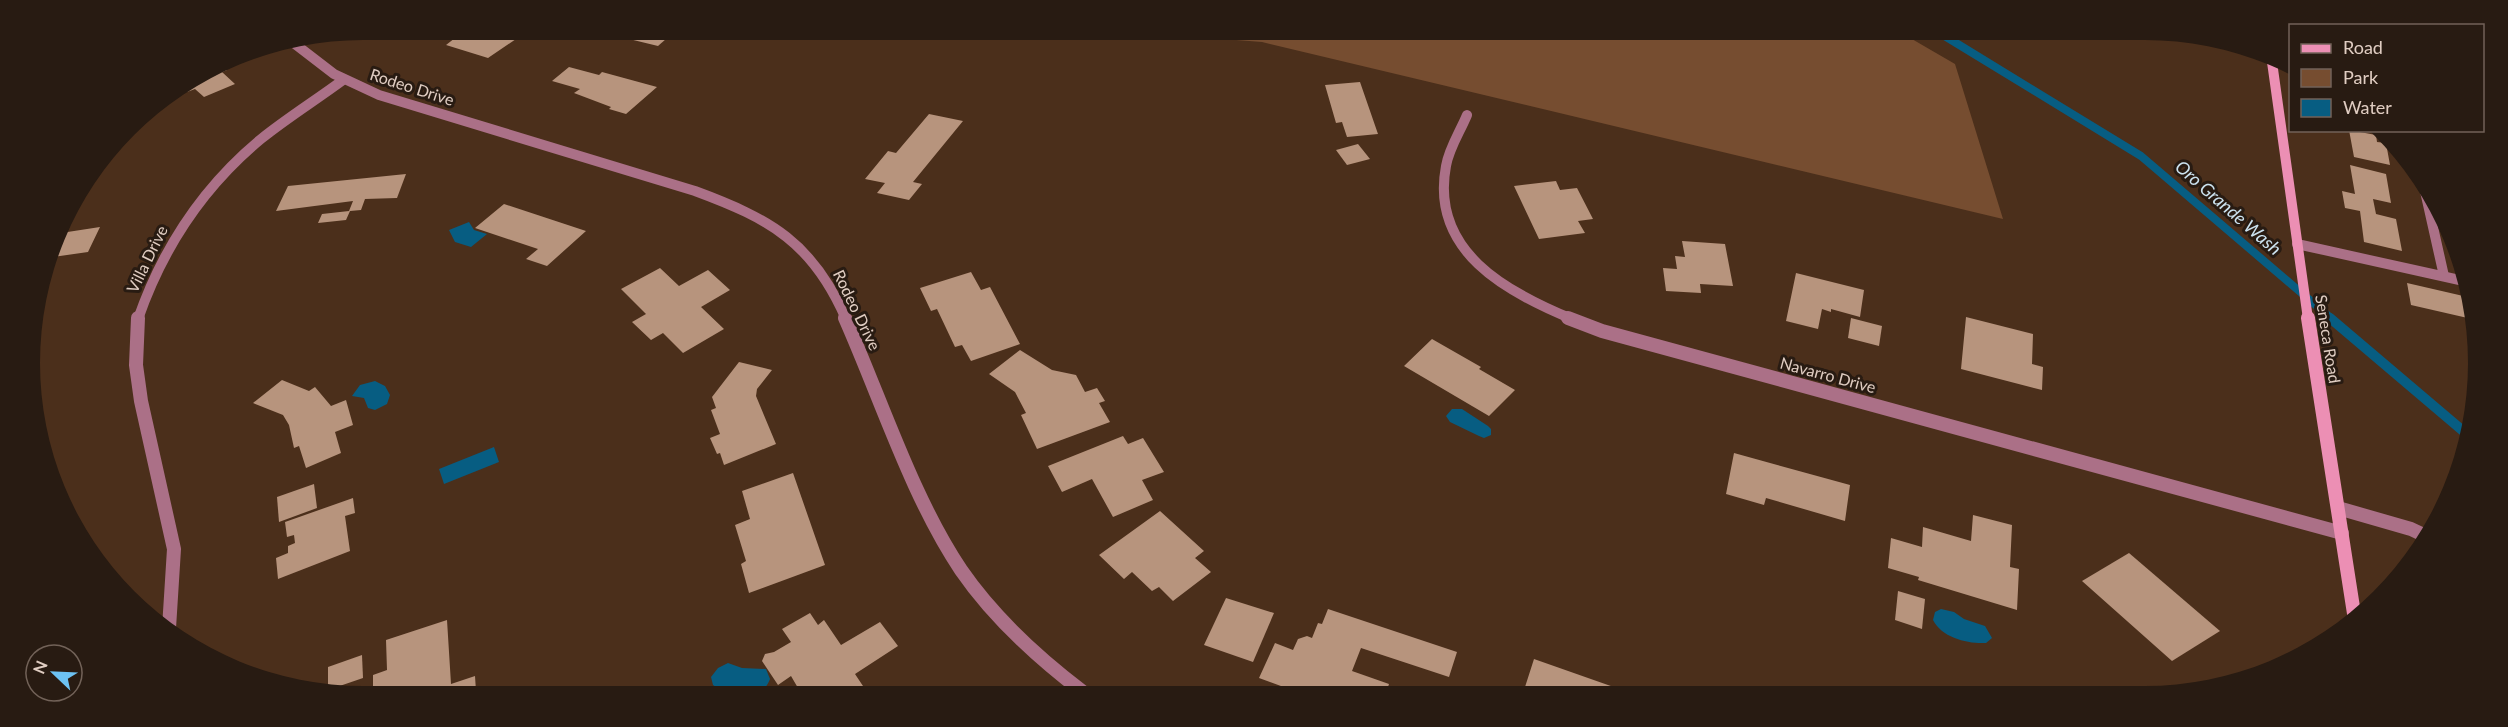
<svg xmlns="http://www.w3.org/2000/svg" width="2508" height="727" viewBox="0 0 2508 727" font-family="Lato,sans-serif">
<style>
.green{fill:#764d30}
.water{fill:#075d82}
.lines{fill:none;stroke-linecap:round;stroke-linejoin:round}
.stream-far1{stroke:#075d82;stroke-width:8}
.stream{stroke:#075d82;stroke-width:10}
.building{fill:#b7947d}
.service{stroke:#ab7087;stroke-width:14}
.minor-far1{stroke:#ab7087;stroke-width:10}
.minor{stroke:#ab7087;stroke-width:14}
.tertiary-far1{stroke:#ab7087;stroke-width:10}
.tertiary{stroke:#ab7087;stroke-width:14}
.secondary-far1{stroke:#ec8fb4;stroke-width:10}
.secondary{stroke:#ec8fb4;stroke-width:14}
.labels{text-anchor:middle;stroke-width:6;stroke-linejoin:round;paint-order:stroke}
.street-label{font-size:16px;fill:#e0cdc2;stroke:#281b12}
.water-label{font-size:18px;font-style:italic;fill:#cce2ef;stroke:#281b12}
</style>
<rect width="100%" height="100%" fill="#4b2f1b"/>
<!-- green -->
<polygon class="green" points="1145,33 1905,35 1955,64 2003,219 1262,42"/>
<!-- water -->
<g class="water">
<polygon points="469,222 474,230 487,234 471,247 455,242 449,230"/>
<polygon points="375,381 385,386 390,395 387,404 375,410 368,408 364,398 352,396 360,385"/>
<polygon points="1452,409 1462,409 1488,426 1491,429 1491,435 1484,438 1479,436 1450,422 1446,416"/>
<polygon points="494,447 499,462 444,484 439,469"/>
<path d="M1941,609L1954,612L1964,619L1985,626L1992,638L1986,643C1968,644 1942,638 1933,620L1935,612Z"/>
<path d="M728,663L742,668L766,669L770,679C768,684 766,688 761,690C750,695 722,692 713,685L711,677L718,668Z"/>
</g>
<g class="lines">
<!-- stream-far1 -->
<polyline class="stream-far1" points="1943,35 2141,156 2332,319"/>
<!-- stream -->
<polyline class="stream" points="2330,318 2469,436"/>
</g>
<!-- building -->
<g class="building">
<polygon points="452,30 453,30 522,31 512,38 516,39 488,58 446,45 455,38 445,35"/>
<polygon points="633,31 675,31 658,46 625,38"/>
<polygon points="221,65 227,70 222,72 235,84 204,97 195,89 187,92 183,88"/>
<polygon points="569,67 599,75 602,72 657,87 626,114 609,109 611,107 574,93 580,89 552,81"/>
<polygon points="1360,82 1378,134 1347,137 1342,122 1336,123 1325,85"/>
<polygon points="929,114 963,121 913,182 922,184 909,200 877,193 885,183 865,179 888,151 896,153"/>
<polygon points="2349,130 2376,135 2377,142 2386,143 2390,165 2354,157"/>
<polygon points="1358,144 1370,159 1347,165 1336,150"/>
<polygon points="2350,165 2386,174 2391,203 2373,199 2376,214 2396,219 2402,251 2364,242 2360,211 2345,208 2342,191 2355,194"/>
<polygon points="406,174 397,198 365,199 361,210 350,211 346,220 318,223 322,214 349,211 353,201 276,211 288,186"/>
<polygon points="1556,181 1560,190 1577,188 1593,219 1578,221 1585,233 1539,239 1514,186"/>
<polygon points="504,204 586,231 547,266 526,259 538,249 475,228"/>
<polygon points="74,207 61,233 100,227 88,252 53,257 64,216 71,208"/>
<polygon points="1682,241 1725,244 1733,286 1700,284 1701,293 1666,291 1663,268 1677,269 1675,256 1685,257"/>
<polygon points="660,268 679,286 708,270 730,290 701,307 724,329 683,353 663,333 651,340 632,322 646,314 621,289"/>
<polygon points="971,272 981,290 990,287 1020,344 971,361 962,345 955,347 937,309 931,311 920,288"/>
<polygon points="1796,273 1864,290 1860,317 1831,309 1831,312 1822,309 1818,329 1786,321"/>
<polygon points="2407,283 2472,298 2472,319 2411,305"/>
<polygon points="1966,317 2033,334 2032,364 2043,367 2042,390 1961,369"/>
<polygon points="1851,318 1882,326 1879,346 1848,338"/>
<polygon points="1432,339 1481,367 1479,369 1515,390 1489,416 1404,366"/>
<polygon points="1020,350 1052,370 1076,375 1085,392 1097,388 1105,401 1099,403 1110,422 1037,449 1021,415 1026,413 1015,392 989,374"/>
<polygon points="739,362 772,370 757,389 756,396 776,444 724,465 720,453 717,454 710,438 720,434 711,410 716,408 712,397"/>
<polygon points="282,380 309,391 315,387 331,406 346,400 353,425 335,432 341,453 306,468 299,446 294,448 289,425 283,415 253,403"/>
<polygon points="1123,436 1128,444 1143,438 1164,472 1142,480 1153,500 1113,517 1092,479 1062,492 1048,466"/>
<polygon points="1734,453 1850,485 1845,521 1766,498 1764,505 1726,494"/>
<polygon points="793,473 825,565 749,593 741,564 746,561 735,525 750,519 742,491"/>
<polygon points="314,484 317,508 279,522 277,497"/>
<polygon points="353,498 355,513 345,516 350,551 278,579 276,558 288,553 288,546 295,543 294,535 287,537 285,522"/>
<polygon points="1160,511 1204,551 1195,558 1211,572 1173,601 1159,587 1152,591 1132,572 1124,579 1099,555"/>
<polygon points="1973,515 2012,525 2010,567 2019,569 2017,610 1918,580 1919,577 1888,568 1891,538 1922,547 1923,527 1971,541"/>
<polygon points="2129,553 2220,631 2172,661 2082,581"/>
<polygon points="1898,591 1925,599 1922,629 1895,620"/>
<polygon points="1226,598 1274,613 1253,662 1204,645"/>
<polygon points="1328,609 1457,652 1449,677 1361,648 1352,671 1389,684 1386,693 1300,693 1259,678 1275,643 1293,650 1298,639 1307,636 1312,638 1318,623 1322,624"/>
<polygon points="810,613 818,625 824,620 841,645 880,622 898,646 855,674 867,692 793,692 798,688 791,676 778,685 762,661 765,654 774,652 791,642 782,629"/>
<polygon points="447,620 451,684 475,676 476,691 373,691 373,675 387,670 386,640"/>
<polygon points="362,655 363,678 328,690 328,667"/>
<polygon points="1534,659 1625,691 1624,693 1526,693 1527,688 1525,687"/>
</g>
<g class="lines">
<!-- service -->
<polyline class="service" points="2338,508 2411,529 2428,537"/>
<!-- minor-far1 -->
<g class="minor-far1">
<path d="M1467,115C1460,132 1449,148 1446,166C1430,251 1506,292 1572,319"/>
<polyline points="2422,178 2444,276"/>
<polyline points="2297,244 2464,281"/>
<path d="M138,319C162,250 203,187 261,139C287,118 316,100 343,80"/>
</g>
<!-- minor -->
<g class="minor">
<polyline points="138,318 136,365 141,401 174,549 169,628"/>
<polyline points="1568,318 1602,331 2342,533"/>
</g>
<!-- tertiary-far1 -->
<path class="tertiary-far1" d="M295,44L334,74L379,95L695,191C771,219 813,243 846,319"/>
<!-- tertiary -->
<path class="tertiary" d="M845,318C881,399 912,497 961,570C994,618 1037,657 1083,692"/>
<!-- secondary-far1 -->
<polyline class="secondary-far1" points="2272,62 2308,319"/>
<!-- secondary -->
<polyline class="secondary" points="2308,318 2355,620"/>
</g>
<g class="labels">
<!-- street labels -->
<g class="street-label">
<text transform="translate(412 87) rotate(18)" y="6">Rodeo Drive</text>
<text transform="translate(147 259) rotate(-64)" y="6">Villa Drive</text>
<text transform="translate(857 310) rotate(64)" y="6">Rodeo Drive</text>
<text transform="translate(2328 339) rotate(81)" y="6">Seneca Road</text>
<text transform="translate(1828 375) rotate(15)" y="6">Navarro Drive</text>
</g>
<!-- water labels -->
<g class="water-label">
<text transform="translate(2228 208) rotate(41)" y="6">Oro Grande Wash</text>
</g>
</g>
<!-- crop -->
<path d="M0 0H2508V727H0ZM363 40H2145A323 323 0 0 1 2468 363V363A323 323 0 0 1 2145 686H363A323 323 0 0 1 40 363V363A323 323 0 0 1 363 40Z" fill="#281b12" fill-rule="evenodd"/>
<!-- legend -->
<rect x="2289" y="24" width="195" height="108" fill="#281b12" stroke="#726258" stroke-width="1.5"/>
<rect x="2301" y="44" width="30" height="9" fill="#ec8fb4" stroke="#726258" stroke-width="1.5"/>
<text x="2343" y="54" font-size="18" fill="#e0cdc2">Road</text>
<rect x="2301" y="69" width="30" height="18" fill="#764d30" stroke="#726258" stroke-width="1.5"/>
<text x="2343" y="84" font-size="18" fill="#e0cdc2">Park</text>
<rect x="2301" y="99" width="30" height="18" fill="#075d82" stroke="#726258" stroke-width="1.5"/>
<text x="2343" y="114" font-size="18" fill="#e0cdc2">Water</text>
<!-- north arrow -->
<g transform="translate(54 673) rotate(293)"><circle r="28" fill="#281b12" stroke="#726258" stroke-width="1.5"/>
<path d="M0-4.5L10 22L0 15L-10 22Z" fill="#6dc2f3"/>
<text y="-9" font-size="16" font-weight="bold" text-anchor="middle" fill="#e0cdc2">N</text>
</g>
</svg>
